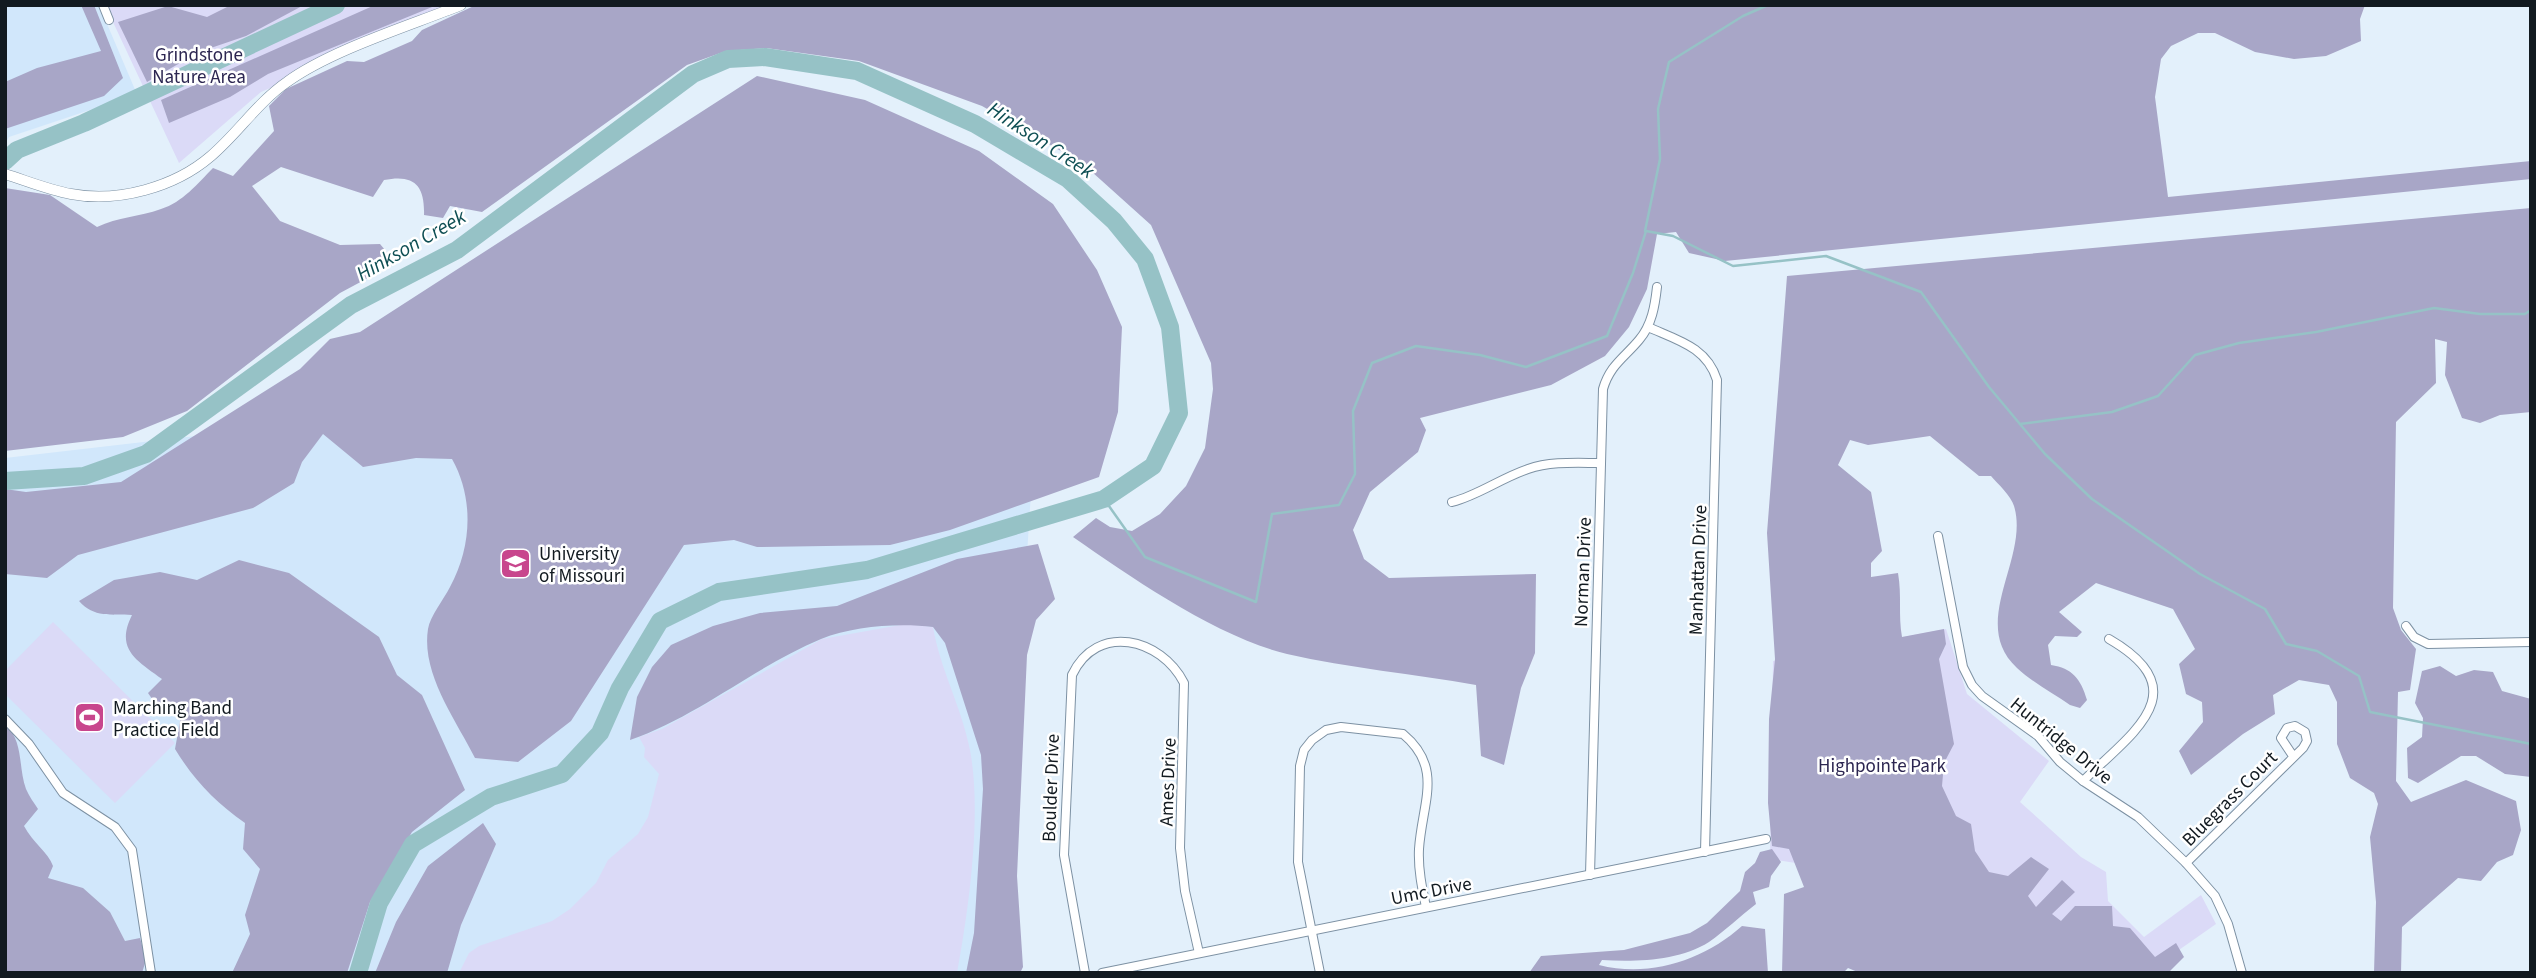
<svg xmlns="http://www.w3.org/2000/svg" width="2536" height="978" viewBox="0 0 2536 978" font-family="'Source Sans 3',sans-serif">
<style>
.built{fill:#d1e7fb}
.green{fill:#dbdaf7}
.forest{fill:#a8a6c7}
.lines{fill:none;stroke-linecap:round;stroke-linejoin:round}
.stream{stroke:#96c2c6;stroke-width:2.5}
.river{stroke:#96c2c6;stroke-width:18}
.minor-casing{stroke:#7d91a3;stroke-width:10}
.tertiary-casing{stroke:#7d91a3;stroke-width:11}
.minor{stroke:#fff;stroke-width:8}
.tertiary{stroke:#fff;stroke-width:10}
.labels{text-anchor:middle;stroke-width:5;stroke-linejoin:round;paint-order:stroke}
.park-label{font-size:19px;fill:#2c2651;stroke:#fff}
.poi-label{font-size:19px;fill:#121a20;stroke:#fff;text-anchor:start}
.street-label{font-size:19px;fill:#121a20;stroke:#fff}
.water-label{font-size:21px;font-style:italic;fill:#0f4f54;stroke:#fff}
</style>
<rect width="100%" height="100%" fill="#e3f0fb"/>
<!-- built -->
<g class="built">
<polygon points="5,5 99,5 136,92 114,102 9,137 5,144"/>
<polygon points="1041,338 1000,973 5,973 5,458"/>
</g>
<!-- green -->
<g class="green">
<polygon points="105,5 461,5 261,92 179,163"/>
<polygon points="53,622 175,743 115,803 5,694 5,671"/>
<path d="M906,624L933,627C940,669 962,708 970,750C982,813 969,908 957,973H459L469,953L479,946L552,921L570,909L596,883L608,860L638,834L648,817L659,774L644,757L645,748L639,737L662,729L822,639Z"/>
<polygon points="1946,629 1967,694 2049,761 2020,802 2081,857 2106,872 2108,901 2144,937 2201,895 2216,924 2146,973 1854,872 1770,859 1773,661"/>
</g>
<!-- forest -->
<g class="forest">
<polygon points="81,5 94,5 123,78 104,96 5,129 5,82 37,68 101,51"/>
<polygon points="231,5 304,5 246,36 199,52 147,82 118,22 168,6 207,17"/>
<polygon points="375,5 437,5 268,74 230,97 169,123 161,100"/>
<path d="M476,5H2365L2360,19L2361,41L2326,56L2294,59L2255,52L2215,33H2198L2171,46L2161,59L2155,97L2168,197L2531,161V179L1725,261L1689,253L1676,232L1657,234L1647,289L1629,327L1605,356L1551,385L1420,418L1426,430L1418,452L1370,492L1353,530L1364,559L1389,578L1536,574L1535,653L1521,688L1504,765L1481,756L1476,685C1414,674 1349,668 1287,654C1217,637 1132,578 1073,537L1096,518L1110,527L1132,531L1160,514L1186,486L1205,448L1213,389L1211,363L1151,225L1082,163L982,106L859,61L766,48L726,51L687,65L482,212L450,206L443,218L424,215C425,185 414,174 384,180L373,197L281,167L252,186L280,221L340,245L380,244L396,263L340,293L187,411L123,437L5,451V188L50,195L97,227C118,217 139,217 161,209C183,202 197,184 213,168L233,176L274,131L269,106L286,89L347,61L364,62L412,41L422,30Z"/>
<path d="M757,76L865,100L979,151L1053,204L1097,270L1122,327L1118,412L1099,477L950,530L890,545L757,547L734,540L684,545L571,721L518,762L475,758C456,720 421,674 428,629C430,616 444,599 450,587C472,547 474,498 452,459L416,458L363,467L323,434L302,462L294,483L253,508L78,555L47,578L5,574V489L26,492L121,482L300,369L330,339L360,332Z"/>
<path d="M2531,208V412L2500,415L2480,423L2462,418L2445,375L2447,342L2435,339L2436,383L2396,422L2393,608L2401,630L2416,649L2410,690L2398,692L2396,781L2411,802L2466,780L2516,801L2521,830L2513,855L2497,862L2481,881L2458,878L2402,927L2401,973H2374L2376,902L2370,837L2378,804L2374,793L2350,778L2337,744V702L2329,685L2299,680L2273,695L2275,714L2243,734L2191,775L2179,751L2203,722L2202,702L2186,694L2179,664L2195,649L2173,609L2096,583L2059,612L2082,632L2077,637L2055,636L2048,645L2051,665C2072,668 2081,679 2087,700L2080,708L2070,705C2053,693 2032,682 2017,668C1968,623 2030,558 2014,506C2011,496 1998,484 1991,476H1979L1930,436L1868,445L1850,440L1838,465L1871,492L1882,551L1871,563V577L1898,573C1902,596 1898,615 1902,637L1944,629L1946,644L1939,659L1954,744L1944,763L1942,786L1956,816L1971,824L1975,851L1989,872L2008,876L2031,857L2049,869L2028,896L2036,907L2062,880L2075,892L2052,914L2061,921L2075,906H2112L2113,926L2130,928L2155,957L2176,943L2184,957L2168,973H1860L1848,968L1843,973H1782L1784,894L1804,887L1789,849L1772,846L1768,803L1769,719L1775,659L1767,533L1787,276Z"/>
<path d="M1038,544L1055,599L1036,620L1027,655L1017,876L1023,967L1020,973H966L974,933L983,789L981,755L945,643L933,627C898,623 854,626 821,639C754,667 699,716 630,740L637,697L652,667L671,645L713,626L760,613L837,606L957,559Z"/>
<path d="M239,560L289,573L379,637L397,675L422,695L465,790L412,832L370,902L347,973H232L250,934L245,915L260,869L243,849L245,823C215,802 194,780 175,749L181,716L159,709L148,693L162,679C136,660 115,649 132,615C111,614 94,618 79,601L114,580L160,572L197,580Z"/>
<polygon points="2440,666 2456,676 2474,670 2493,672 2502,691 2531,699 2531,777 2505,774 2476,756 2461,756 2418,783 2408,778 2407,748 2422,737 2423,718 2415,703 2422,671"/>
<path d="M5,725C24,740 18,768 26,789C29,796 34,803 38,809L24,826C33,843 48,852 53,866L48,878L83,888L110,912L125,941L140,938L146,960L142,973H5Z"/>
<polygon points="483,823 496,844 461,925 447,973 375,973 396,922 428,866"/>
<path d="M1772,849L1781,862L1771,876L1769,887L1753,892L1756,904C1740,916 1725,931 1709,942C1679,961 1636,962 1602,960L1599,965C1650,978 1704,960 1742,926L1765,929L1768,973H1529L1541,956L1624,950L1690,933L1707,923L1740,891L1745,872L1755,863L1760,852Z"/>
</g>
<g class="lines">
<!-- stream -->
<g class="stream">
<polyline points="1645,231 1660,159 1658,109 1669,62 1743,16 1768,5"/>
<polyline points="2020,424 2112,412 2158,396 2195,355 2239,343 2316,332 2434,308 2480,314 2525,314 2531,310"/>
<polyline points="1104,499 1145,557 1256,602 1272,514 1339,505 1355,474 1353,411 1372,363 1416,346 1480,355 1526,367 1607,336 1633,273 1646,231 1673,236 1733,266 1826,256 1921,292 1989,387 2045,454 2092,499 2200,574 2265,609 2286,644 2317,651 2359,676 2370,712 2531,744"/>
</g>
<!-- river -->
<g class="river">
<polyline points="5,161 17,150 84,123 336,5"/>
<polyline points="5,481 84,476 146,454 351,305 457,250 693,74 728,59 765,57 857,71 975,124 1068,179 1114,221 1145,259 1170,327 1179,413 1153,466 1104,499 867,570 719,592 660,621 620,688 600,733 562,774 491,797 413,844 379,903 358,973"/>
</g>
<defs>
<g id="minor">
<polyline points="103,5 109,20"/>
<path d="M1648,327C1677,340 1707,347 1717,380L1705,852"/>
<path d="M1452,502C1479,495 1501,478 1528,469C1551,461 1577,463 1601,463"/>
<polyline points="1938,536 1963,667 1972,685 1982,696 2038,736 2060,762 2083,781 2138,817 2186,863 2215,896 2228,924 2242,973"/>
<polyline points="2406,626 2414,637 2428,644 2531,642"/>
<polyline points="5,719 29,744 63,793 115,827 132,850 151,973"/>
<path d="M2083,781C2132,733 2199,691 2109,639"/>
<polyline points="2186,863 2303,748 2307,741 2305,732 2295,726 2287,728 2281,738 2293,756"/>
<path d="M1590,875L1603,389C1610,365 1624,358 1639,340C1652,325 1655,305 1657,287"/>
<path d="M1085,973L1064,855L1072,675C1097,622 1161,638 1184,683L1180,848L1185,891L1199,953"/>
<polyline points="1102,973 1766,839"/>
<path d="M1320,973L1298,862L1300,766L1304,750L1312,740L1326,730L1341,727L1403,734C1444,768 1422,803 1419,849C1418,869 1422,888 1426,907"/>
</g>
<path id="tertiary" d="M5,174C27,181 49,190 71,194C118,203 175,187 211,156C238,133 258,102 287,82C331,50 409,26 461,5"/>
</defs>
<!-- minor casing -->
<use href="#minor" class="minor-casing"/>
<!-- tertiary casing -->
<use href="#tertiary" class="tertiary-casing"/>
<!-- minor -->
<use href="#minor" class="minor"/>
<!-- tertiary -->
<use href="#tertiary" class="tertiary"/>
</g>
<!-- icons -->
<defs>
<symbol id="university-square" viewBox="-11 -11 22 22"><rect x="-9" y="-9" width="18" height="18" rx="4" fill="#c8468d" stroke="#fff"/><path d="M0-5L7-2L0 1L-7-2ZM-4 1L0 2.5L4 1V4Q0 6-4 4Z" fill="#fff"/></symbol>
<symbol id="stadium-square" viewBox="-11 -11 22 22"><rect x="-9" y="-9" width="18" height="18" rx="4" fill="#c8468d" stroke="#fff"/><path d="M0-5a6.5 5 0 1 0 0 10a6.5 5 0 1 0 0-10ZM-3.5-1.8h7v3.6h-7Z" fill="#fff"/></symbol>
</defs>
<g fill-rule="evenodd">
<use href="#university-square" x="498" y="546" width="35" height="35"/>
<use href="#stadium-square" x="72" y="700" width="35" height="35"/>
</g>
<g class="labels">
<!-- park labels -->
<g class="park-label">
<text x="199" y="61">Grindstone<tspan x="199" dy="22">Nature Area</tspan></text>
<text x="1882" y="772">Highpointe Park</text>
</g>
<!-- poi labels -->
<g class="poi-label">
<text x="539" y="560">University<tspan x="539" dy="22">of Missouri</tspan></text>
<text x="113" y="714">Marching Band<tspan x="113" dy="22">Practice Field</tspan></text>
</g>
<!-- street labels -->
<g class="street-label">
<text transform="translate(1697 570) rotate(-88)" y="7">Manhattan Drive</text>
<text transform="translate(1582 572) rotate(-88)" y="7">Norman Drive</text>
<text transform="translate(2062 740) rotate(39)" y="7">Huntridge Drive</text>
<text transform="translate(1167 782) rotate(-88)" y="7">Ames Drive</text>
<text transform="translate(1050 788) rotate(-88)" y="7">Boulder Drive</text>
<text transform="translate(2229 798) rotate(-45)" y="7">Bluegrass Court</text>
<text transform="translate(1431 890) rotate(-11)" y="7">Umc Drive</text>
</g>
<!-- water labels -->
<g class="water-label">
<text transform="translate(1041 140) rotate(33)" y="7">Hinkson Creek</text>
<text transform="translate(411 245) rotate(-30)" y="7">Hinkson Creek</text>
</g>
</g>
<!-- border -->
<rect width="2536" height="978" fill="none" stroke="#121a20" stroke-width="14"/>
</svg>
